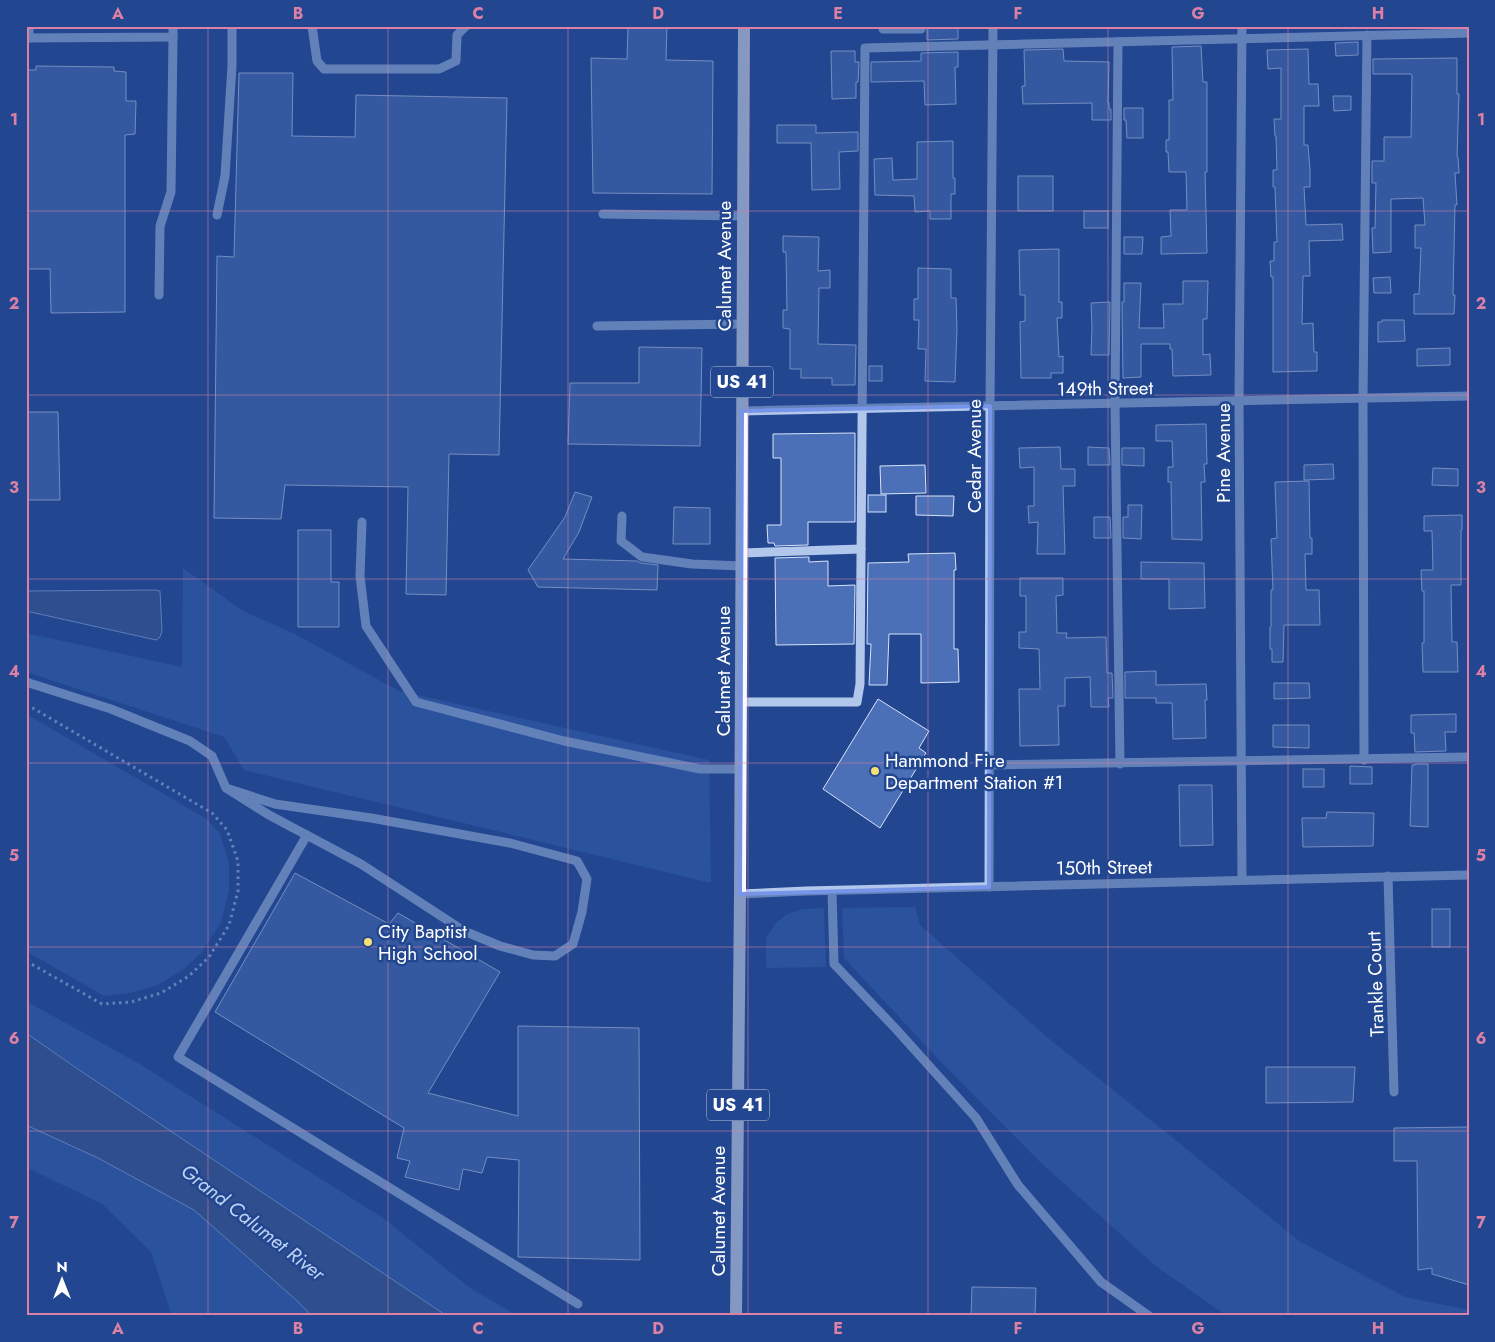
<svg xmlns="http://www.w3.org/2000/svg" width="1495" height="1342" viewBox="0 0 1495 1342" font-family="Jost,sans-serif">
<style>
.green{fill:#365fad}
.water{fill:#3d578c;stroke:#a6c0ed}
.building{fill:#4b70b7;stroke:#d8e3f9}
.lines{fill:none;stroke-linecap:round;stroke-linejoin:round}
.path{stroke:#b2c7ec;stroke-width:3;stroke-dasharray:2.5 4;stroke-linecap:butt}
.minor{stroke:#b2c7ec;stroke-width:9}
.major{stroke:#f8faff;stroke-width:12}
.marked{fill:none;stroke:#7795e8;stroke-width:4;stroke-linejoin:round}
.grid{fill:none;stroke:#dd80a5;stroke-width:1;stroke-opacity:0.55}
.poi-dot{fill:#f8df74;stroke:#224790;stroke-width:2}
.labels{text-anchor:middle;stroke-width:5;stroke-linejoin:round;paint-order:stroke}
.shield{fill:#224790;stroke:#bdc8de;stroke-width:1}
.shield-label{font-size:18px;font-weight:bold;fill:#fff}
.street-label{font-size:19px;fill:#fff;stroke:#224790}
.poi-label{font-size:19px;fill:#fff;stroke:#224790;text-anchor:start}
.water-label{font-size:20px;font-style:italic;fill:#bed1f3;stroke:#224790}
.neatline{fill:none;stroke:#dd80a5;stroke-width:2}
.grid-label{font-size:16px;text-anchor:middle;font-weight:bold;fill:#dd80a5}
</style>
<rect width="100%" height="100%" fill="#224790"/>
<!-- green -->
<g class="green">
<polygon points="183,568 243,611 293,633 399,691 709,760 711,883 244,770 224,737 26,672 26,633 182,667"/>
<polygon points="26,714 207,819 220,834 229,863 229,890 221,922 202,952 184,969 158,985 130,993 104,996 26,951"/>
<polygon points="915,907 920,925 1048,1038 1173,1138 1299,1241 1405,1297 1469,1310 1469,1316 1227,1316 1157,1267 1039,1161 942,1063 844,958 842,908"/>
<polygon points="824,908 826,967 766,968 766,938 776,923 787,914 803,909"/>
<polygon points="26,1001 138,1063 383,1218 470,1288 518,1316 447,1316 26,1033"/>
<polygon points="26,1125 98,1158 194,1210 295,1299 312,1316 172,1316 151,1252 102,1204 26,1167"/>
</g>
<!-- water -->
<g class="water">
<polygon points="155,590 160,591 162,631 160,637 156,640 26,611 26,591"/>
<polygon points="26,1033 75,1067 447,1316 312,1316 295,1299 194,1210 98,1158 26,1125"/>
</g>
<!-- building -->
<g class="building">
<polygon points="628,26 667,26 666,60 713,61 712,194 593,193 591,58 627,59"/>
<polygon points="927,26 958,26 958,39 927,40"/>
<polygon points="1358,42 1358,55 1336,56 1335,43"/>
<polygon points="1201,46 1203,82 1207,82 1207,172 1205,172 1207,253 1161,254 1161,237 1171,236 1170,210 1187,210 1186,172 1169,172 1168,152 1166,152 1166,140 1169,140 1169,100 1173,100 1172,47"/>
<polygon points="1063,49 1064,61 1109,62 1108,103 1109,103 1109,109 1111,109 1111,120 1092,120 1092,103 1023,104 1022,86 1025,86 1024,50"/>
<polygon points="1308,49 1309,84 1318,84 1319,106 1304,106 1304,145 1308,145 1310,170 1310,187 1304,187 1306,225 1342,224 1343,240 1309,241 1310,276 1303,276 1302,324 1313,323 1314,352 1317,352 1317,371 1273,372 1273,277 1271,277 1270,261 1274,261 1274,242 1277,242 1275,187 1273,187 1273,170 1277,170 1276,136 1275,136 1274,119 1281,119 1281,68 1268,69 1267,50"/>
<polygon points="831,51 855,51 855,62 859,62 858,82 856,82 856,98 832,99"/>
<polygon points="958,52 958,67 955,67 956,104 925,105 924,81 871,82 871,62 921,61 921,53"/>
<polygon points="1457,58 1457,94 1459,94 1457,157 1458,157 1459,173 1455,173 1457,205 1455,205 1453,295 1455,295 1454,314 1414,314 1414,294 1419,294 1421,248 1415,248 1415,225 1425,225 1423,198 1391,199 1391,252 1373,253 1372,228 1375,228 1376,183 1372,183 1372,161 1384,161 1384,137 1411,137 1412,75 1411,74 1373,74 1373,59"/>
<polygon points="36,66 114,67 114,71 126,72 126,101 136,101 135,134 125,135 125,312 51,313 50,269 26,269 26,70 36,70"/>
<polygon points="239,73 293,73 292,136 355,137 356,95 507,98 499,455 449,454 446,595 406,594 408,487 285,485 281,519 214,518 217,256 234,257"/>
<polygon points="1333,96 1351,96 1351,110 1334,111"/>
<polygon points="1124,108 1143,108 1143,138 1127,138 1126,120 1124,120"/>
<polygon points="777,125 816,125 816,133 858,132 858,151 839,152 840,189 812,190 811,143 777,143"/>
<polygon points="953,141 953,178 955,178 955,194 951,194 951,219 930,219 930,211 915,212 914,196 875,195 874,159 892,158 893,180 917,179 917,142"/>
<rect x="1018" y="176" width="35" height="35"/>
<rect x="1084" y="211" width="24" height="17"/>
<polygon points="783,236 819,237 818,271 830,270 830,288 819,288 818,344 856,345 855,385 832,385 832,378 801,378 801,369 790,369 790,329 783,328 783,310 787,310 786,252 783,252"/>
<polygon points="1124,237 1143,237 1142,254 1124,254"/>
<polygon points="1059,249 1059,302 1062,302 1062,318 1057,318 1059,357 1063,356 1063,373 1051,373 1051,378 1021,378 1020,322 1025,321 1025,295 1020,295 1019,250"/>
<polygon points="918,268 951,269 951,298 956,298 957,329 955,382 925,381 926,349 918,349 919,320 914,320 914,299 918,299"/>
<polygon points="1390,277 1391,293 1374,293 1373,278"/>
<polygon points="1183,281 1208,281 1207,319 1203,319 1203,355 1210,354 1211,375 1173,376 1172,349 1170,349 1170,344 1141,344 1141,377 1123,378 1122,302 1124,302 1124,283 1141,283 1139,328 1164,328 1163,304 1183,304"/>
<polygon points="1110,302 1109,355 1091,355 1092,327 1091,303"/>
<polygon points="1382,320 1404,320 1405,341 1378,342 1378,322 1382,322"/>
<polygon points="639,347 702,348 700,446 568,444 570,383 639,383"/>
<polygon points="1450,348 1450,365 1417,366 1417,349"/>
<rect x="869" y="366" width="13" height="15"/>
<polygon points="26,412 58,412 60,500 26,500"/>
<polygon points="1206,424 1207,464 1204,464 1205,482 1201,482 1202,540 1172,539 1171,482 1168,482 1168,467 1173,467 1172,441 1156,441 1156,425"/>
<polygon points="855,433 855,522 808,522 808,545 775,546 774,543 768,543 767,525 781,525 781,458 773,458 773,434"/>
<polygon points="1060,447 1061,469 1075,469 1075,486 1063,486 1065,554 1037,554 1038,522 1029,523 1028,506 1034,506 1034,467 1020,468 1019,448"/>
<polygon points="1088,447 1109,448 1110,465 1088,465"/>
<polygon points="1122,448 1144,448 1144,466 1122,465"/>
<polygon points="1333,464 1334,479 1304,480 1304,465"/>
<polygon points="925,465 926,493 881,494 880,466"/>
<polygon points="1433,468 1458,469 1458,486 1432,485"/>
<polygon points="1309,481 1310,538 1312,538 1312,554 1305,554 1306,590 1319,590 1320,625 1284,625 1283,662 1272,662 1272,649 1270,649 1270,627 1271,627 1271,590 1273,590 1271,539 1277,538 1275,482"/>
<polygon points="575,492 592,497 579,532 563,559 637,561 641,563 658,565 657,590 538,587 528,570 565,517"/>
<rect x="868" y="495" width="18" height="17"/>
<polygon points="916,496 954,496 953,516 916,515"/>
<polygon points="1128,505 1142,505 1141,539 1123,538 1123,517 1128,517"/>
<polygon points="674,507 710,508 710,544 673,544"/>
<polygon points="1462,515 1462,530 1461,530 1461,585 1451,585 1452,642 1457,642 1458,672 1423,672 1422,643 1424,643 1424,591 1422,591 1421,570 1433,570 1432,531 1424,531 1424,516"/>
<polygon points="1094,517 1110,517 1111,538 1094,538"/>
<polygon points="298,530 331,530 331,582 339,582 339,627 298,627"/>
<polygon points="955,553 956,570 954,570 954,649 958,649 959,682 921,683 921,634 889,634 887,685 869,685 871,644 867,644 868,563 909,562 908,554"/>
<polygon points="809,557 809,562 828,561 828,586 855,585 854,644 776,645 775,558"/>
<polygon points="1141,562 1204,563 1205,608 1169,609 1169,579 1141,579"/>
<polygon points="1020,578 1063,578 1063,595 1056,596 1057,633 1067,633 1066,638 1106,637 1107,673 1112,673 1113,698 1108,698 1109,707 1091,707 1090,677 1065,678 1065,706 1058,706 1059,745 1020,746 1019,689 1040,689 1039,649 1019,648 1019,632 1026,632 1026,596 1020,596"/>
<polygon points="1156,671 1156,685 1206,684 1207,700 1205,700 1206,738 1173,739 1172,703 1156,703 1156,698 1125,698 1125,672"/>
<polygon points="1274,683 1309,683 1310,698 1274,699"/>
<polygon points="878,699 929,731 919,748 926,753 880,828 823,789"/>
<polygon points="1456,714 1456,732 1445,732 1446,751 1415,752 1414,733 1411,733 1411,715"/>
<polygon points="1273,725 1309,725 1309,748 1273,747"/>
<polygon points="1415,764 1428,764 1428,827 1410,826 1412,765 1415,765"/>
<polygon points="1350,766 1372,767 1372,784 1350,784"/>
<rect x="1303" y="769" width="21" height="18"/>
<polygon points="1179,785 1212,785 1213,845 1180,846"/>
<polygon points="1327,812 1374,813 1373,846 1303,847 1302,818 1326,818"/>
<polygon points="295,873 389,924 398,913 500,972 428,1093 518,1116 518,1026 639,1028 640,1260 518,1257 519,1160 487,1157 482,1173 463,1169 459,1190 405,1177 410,1161 397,1158 404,1128 215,1012"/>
<rect x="1432" y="909" width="18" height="38"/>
<polygon points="1266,1067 1355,1067 1353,1102 1266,1103"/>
<polygon points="1469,1127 1469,1285 1432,1274 1432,1268 1418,1270 1417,1161 1394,1161 1394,1128"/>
<polygon points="972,1287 1036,1288 1035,1316 971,1316"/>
</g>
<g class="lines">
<!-- path -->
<polyline class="path" points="26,706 31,707 212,813 227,830 238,861 238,891 229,925 209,957 189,976 161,993 131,1002 102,1004 26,961"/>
<!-- minor -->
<g class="minor">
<polyline points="29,26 29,38"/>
<polyline points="312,26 317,61 324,69 439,69 456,61 457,35 466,26"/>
<polyline points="883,26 883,29 921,29 921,26"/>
<polyline points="26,38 173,37 173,26"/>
<polyline points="1118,42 1115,404 1120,764"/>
<polyline points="603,214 743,216"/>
<polyline points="217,215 225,176 232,66 232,26"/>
<polyline points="159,295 160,226 171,192 173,37"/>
<polyline points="597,326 743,324"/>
<polyline points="742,411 1469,396"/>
<polyline points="622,516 621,541 642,557 692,564 742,566"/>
<polyline points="362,522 360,576 366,626 416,702 564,741 700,769 741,769"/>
<polyline points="742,553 861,549"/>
<polyline points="26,682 111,709 190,741 212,756 226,788 269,815 361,864 464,931 500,946 533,955 555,956 573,944 582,912 587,879 577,861 510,843 371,818 275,804 226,788"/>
<polyline points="741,702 857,702 860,684 865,48 1469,33"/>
<polyline points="1364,760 1363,398 1367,35"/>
<polyline points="990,765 1469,757"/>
<polyline points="307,835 178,1057 578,1304"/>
<polyline points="1388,876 1394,1092"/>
<polyline points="1242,880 1239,401 1242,26"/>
<polyline points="989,887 990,406 993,26"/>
<polyline points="832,891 834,964 895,1028 976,1118 1018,1185 1101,1282 1149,1316"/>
<polyline points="740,894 806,891 1469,875"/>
</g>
<!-- major -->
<polyline class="major" points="736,1316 740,894 744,26"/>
</g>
<!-- marked area -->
<path d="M0 0H1495V1342H0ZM990,406L989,887L740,894L742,411Z" fill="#224790" fill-opacity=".55" fill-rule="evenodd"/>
<path class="marked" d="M990,406L989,887L740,894L742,411Z"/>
<!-- grid -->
<path class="grid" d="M208,26V1316M388,26V1316M568,26V1316M748,26V1316M928,26V1316M1108,26V1316M1288,26V1316M26,211H1469M26,395H1469M26,579H1469M26,763H1469M26,947H1469M26,1131H1469"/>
<!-- markers -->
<g class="poi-dot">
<circle cx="875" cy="771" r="5"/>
<circle cx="368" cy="942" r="5"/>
</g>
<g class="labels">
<!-- shield labels -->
<g class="shield">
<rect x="711" y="366.5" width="62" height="31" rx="4"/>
<rect x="707" y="1089.5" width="62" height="31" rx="4"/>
</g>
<g class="shield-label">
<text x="742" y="388">US 41</text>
<text x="738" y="1111">US 41</text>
</g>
<!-- street labels -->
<g class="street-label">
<text transform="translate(724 266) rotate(-90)" y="7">Calumet Avenue</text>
<text transform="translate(1105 388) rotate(-1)" y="7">149th Street</text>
<text transform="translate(1223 453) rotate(-90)" y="7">Pine Avenue</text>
<text transform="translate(974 456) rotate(-90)" y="7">Cedar Avenue</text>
<text transform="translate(723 671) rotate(-90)" y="7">Calumet Avenue</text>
<text transform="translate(1104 867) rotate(-1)" y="7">150th Street</text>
<text transform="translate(1375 984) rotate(-92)" y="7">Trankle Court</text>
<text transform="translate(718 1211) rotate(-90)" y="7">Calumet Avenue</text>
</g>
<!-- poi labels -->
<g class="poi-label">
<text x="885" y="767">Hammond Fire<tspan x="885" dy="22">Department Station #1</tspan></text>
<text x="378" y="938">City Baptist<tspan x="378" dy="22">High School</tspan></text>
</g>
<!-- water labels -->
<g class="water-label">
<text transform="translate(253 1222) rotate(38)" y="7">Grand Calumet River</text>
</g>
</g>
<!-- border -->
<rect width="1495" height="1342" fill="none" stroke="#224790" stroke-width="55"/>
<!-- north arrow -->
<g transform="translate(62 1280)" stroke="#224790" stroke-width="4" paint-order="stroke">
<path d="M0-4L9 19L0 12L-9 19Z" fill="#ffffff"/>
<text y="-8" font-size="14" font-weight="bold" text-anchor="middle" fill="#ffffff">N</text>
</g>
<rect x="28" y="28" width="1440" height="1286" class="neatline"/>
<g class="grid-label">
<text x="118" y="19">A</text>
<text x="298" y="19">B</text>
<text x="478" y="19">C</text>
<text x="658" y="19">D</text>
<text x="838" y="19">E</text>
<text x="1018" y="19">F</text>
<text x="1198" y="19">G</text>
<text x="1378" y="19">H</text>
<text x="14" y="125">1</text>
<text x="1481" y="125">1</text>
<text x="14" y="309">2</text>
<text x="1481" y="309">2</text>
<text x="14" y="493">3</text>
<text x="1481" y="493">3</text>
<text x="14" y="677">4</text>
<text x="1481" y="677">4</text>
<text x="14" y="861">5</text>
<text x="1481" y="861">5</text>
<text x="14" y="1044">6</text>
<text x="1481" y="1044">6</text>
<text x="14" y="1228">7</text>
<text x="1481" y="1228">7</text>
<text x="118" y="1334">A</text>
<text x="298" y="1334">B</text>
<text x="478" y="1334">C</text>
<text x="658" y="1334">D</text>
<text x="838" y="1334">E</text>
<text x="1018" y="1334">F</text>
<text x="1198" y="1334">G</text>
<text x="1378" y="1334">H</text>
</g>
</svg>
